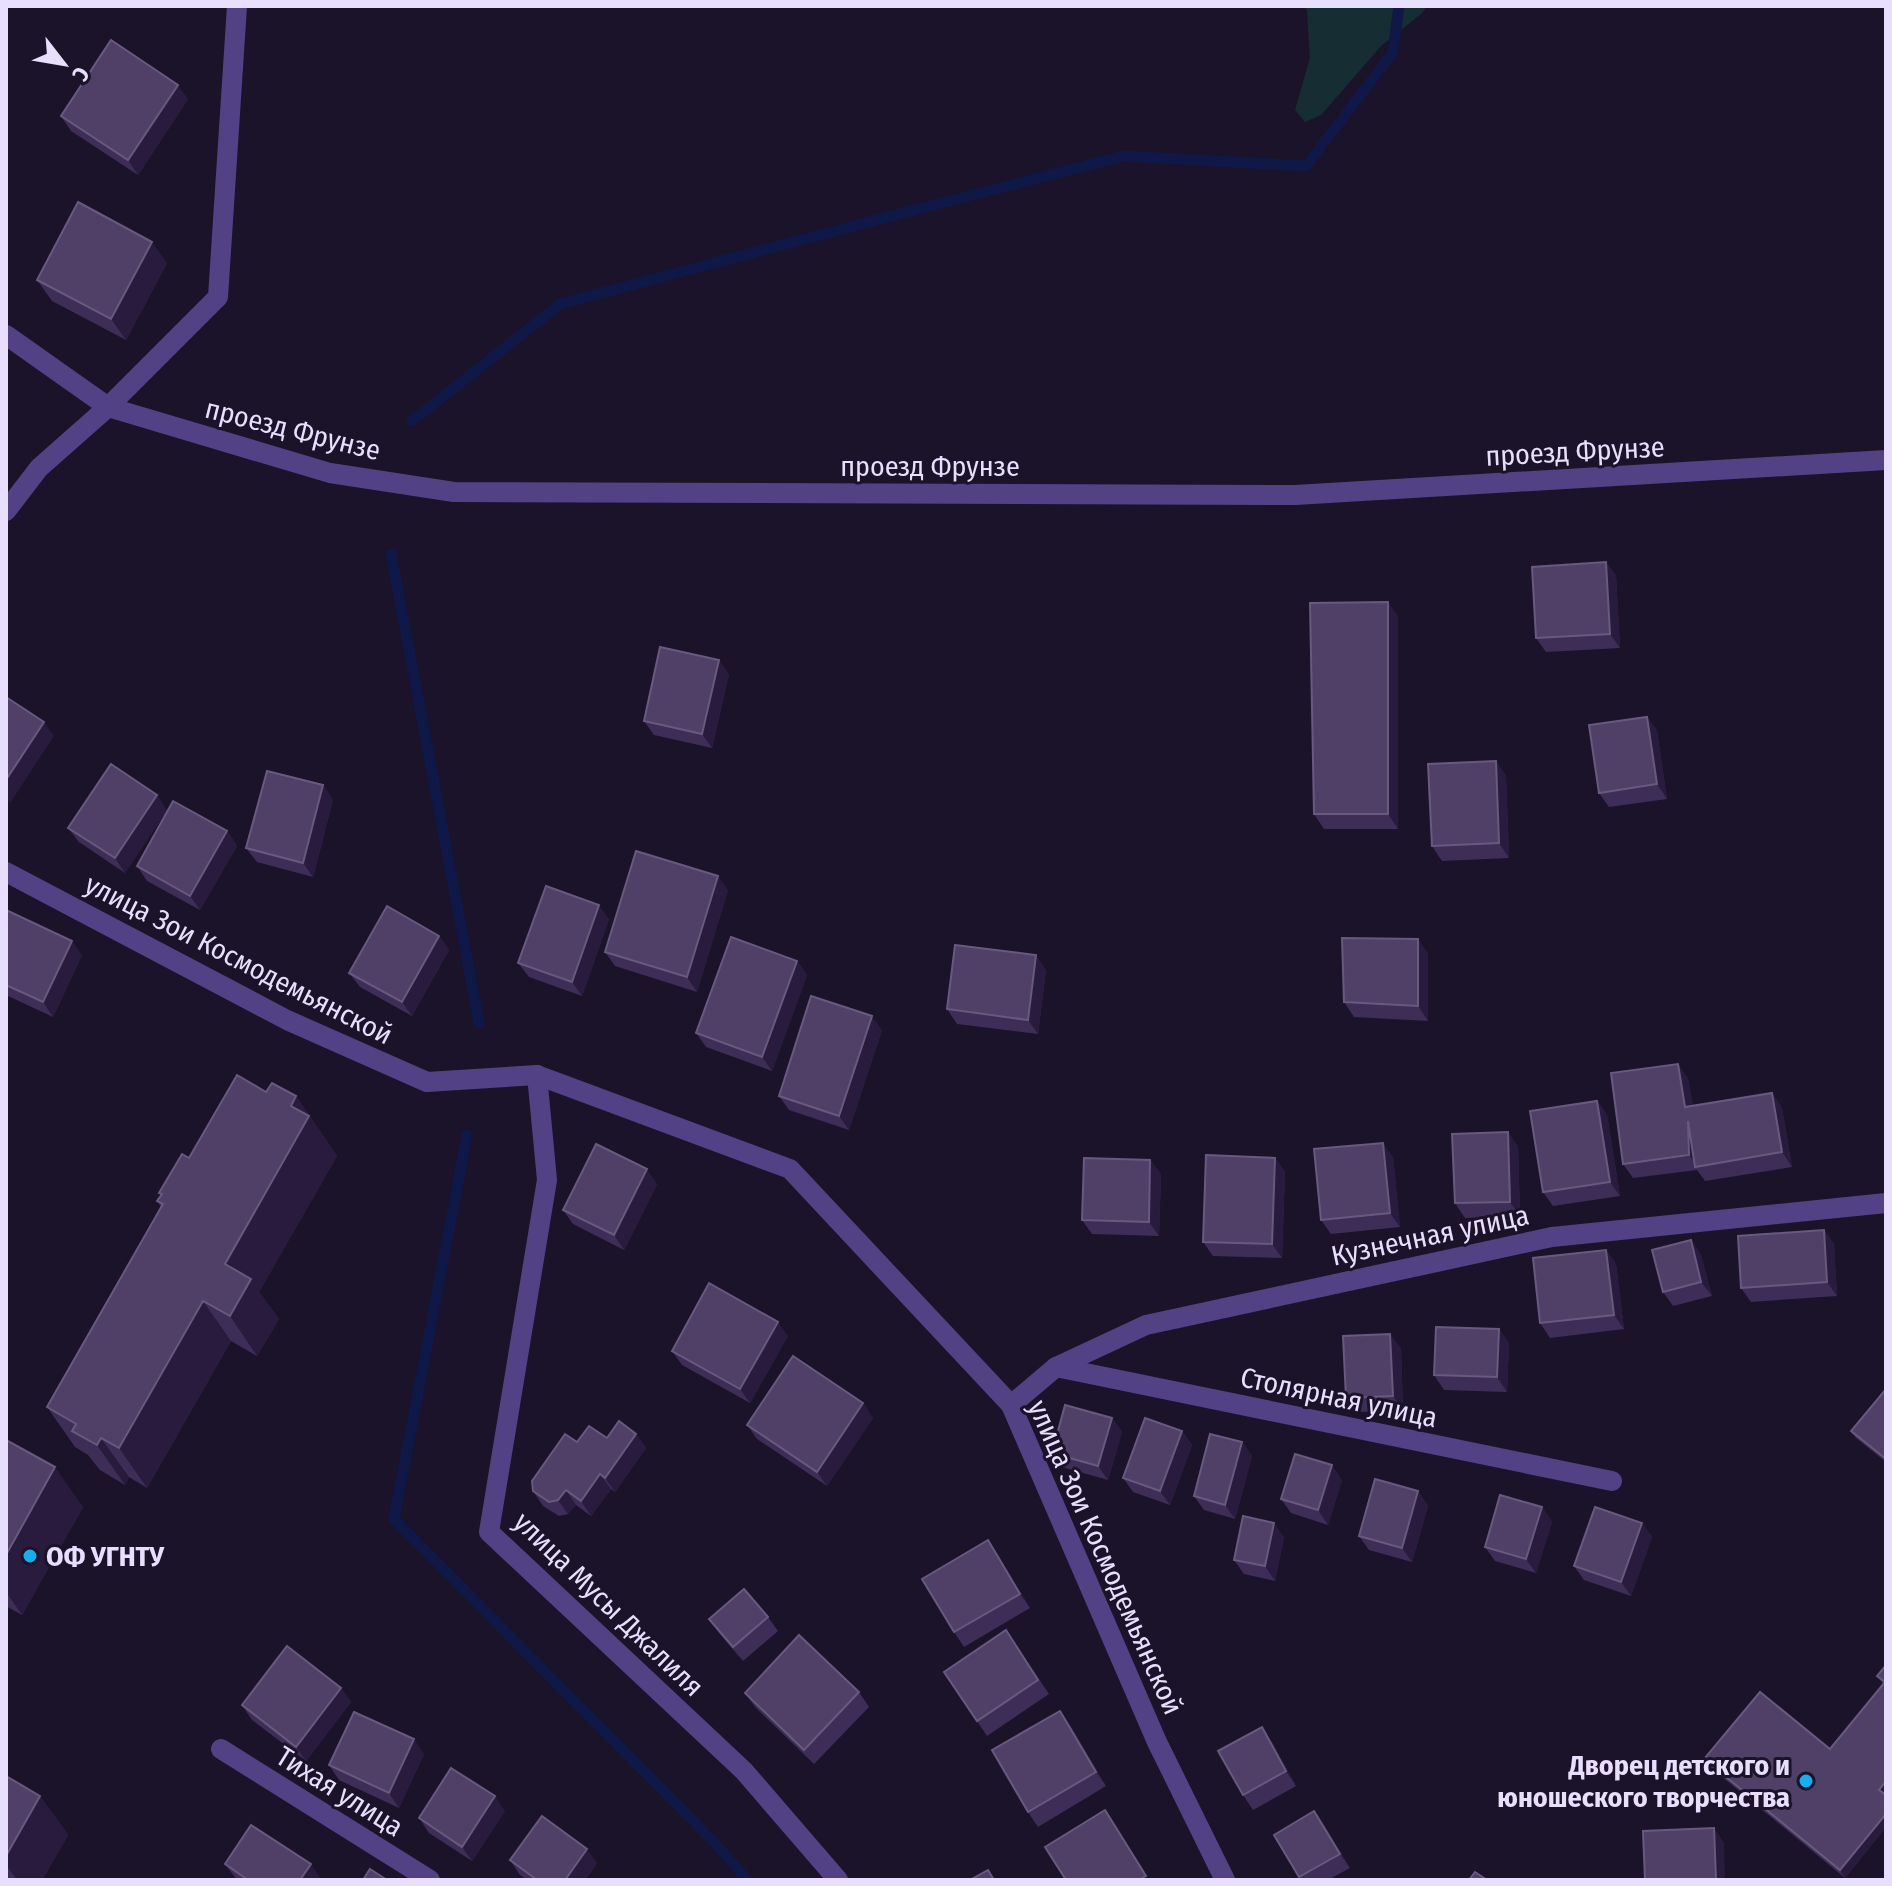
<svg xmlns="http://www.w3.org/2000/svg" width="1892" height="1886" viewBox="0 0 1892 1886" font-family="'Fira Sans Condensed',sans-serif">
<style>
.green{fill:#162e33}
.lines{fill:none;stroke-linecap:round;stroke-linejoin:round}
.stream{stroke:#0f1846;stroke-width:11}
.minor{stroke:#524285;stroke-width:20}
.wall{fill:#3e2d56}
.shaded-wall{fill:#281b3d}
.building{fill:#504068;stroke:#68597f;stroke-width:2}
.poi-dot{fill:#18adee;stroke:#1b132a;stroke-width:3}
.labels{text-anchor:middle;stroke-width:6;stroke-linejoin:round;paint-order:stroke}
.street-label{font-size:28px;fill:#e8defd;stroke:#1b132a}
.poi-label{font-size:28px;font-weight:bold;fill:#e8defd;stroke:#1b132a;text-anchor:start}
</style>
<rect width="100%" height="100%" fill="#1b132a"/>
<!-- green -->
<polygon class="green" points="1303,6 1427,6 1422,13 1381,46 1321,115 1305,122 1295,110 1310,58 1307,10"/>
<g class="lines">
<!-- stream -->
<g class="stream">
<polyline points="412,421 560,304 899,214 1124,156 1306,166 1393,52 1399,6"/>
<polyline points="391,554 479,1023"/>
<polyline points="467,1135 394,1519 715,1843 747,1880"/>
</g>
<!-- minor -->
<g class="minor">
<polyline points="6,335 108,407 330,473 454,492 1295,495 1886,460"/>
<polyline points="6,511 39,468 108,407 218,297 237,6"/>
<polyline points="6,872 287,1020 427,1082 537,1075 790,1169 1011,1405 1157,1742 1225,1880"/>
<polyline points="537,1075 547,1180 489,1532 744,1771 838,1880"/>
<polyline points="1056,1367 1612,1481"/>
<polyline points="1011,1405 1056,1367 1146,1325 1552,1237 1886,1203"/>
<polyline points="221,1749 430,1880"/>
</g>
</g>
<!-- wall -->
<g class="wall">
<polygon points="188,99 138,175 71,131 61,116"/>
<polygon points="167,263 126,340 52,301 37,280"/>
<polygon points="1606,562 1616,576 1620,648 1546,652 1536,638"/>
<polygon points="1398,616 1398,829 1324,829 1314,814"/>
<polygon points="729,674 712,748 654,735 644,721"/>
<polygon points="1647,717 1657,731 1667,799 1609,807 1599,793"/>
<polygon points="1506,775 1509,858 1442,861 1432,846"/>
<polygon points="323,785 333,800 313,877 257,862 246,848"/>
<polygon points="167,810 125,873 79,842 68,828"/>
<polygon points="227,831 237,846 200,910 147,881 137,866"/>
<polygon points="728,890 697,992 615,966 605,952"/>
<polygon points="6,910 82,955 53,1017 6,995"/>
<polygon points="609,919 582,996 529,977 518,963"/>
<polygon points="439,936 449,950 412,1016 360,987 349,973"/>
<polygon points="1428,953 1428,1021 1354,1017 1344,1002"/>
<polygon points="797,961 807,975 772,1071 706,1047 696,1033"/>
<polygon points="1046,970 1038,1034 957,1024 947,1009"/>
<polygon points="882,1030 849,1130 789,1110 779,1096"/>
<polygon points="1678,1064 1688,1079 1693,1106 1772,1093 1782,1108 1792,1167 1705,1181 1697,1170 1633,1178 1623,1164"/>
<polygon points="266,1092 296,1096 337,1156 259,1292 279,1319 257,1356 231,1341 147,1488 129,1477 125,1485 100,1470 88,1455 75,1447 47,1407 161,1207 157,1201 161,1196 159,1193 189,1158"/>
<polygon points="1597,1101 1607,1115 1620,1196 1553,1206 1543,1192"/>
<polygon points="1518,1146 1520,1216 1465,1218 1455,1203"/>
<polygon points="1393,1157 1400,1227 1331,1234 1321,1220"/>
<polygon points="1275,1158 1285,1172 1282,1258 1213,1256 1203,1242"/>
<polygon points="1150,1160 1161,1174 1159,1236 1092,1234 1082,1220"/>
<polygon points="657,1184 624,1250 573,1224 563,1210"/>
<polygon points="1824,1230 1834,1244 1837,1296 1751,1302 1741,1288"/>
<polygon points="1691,1240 1701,1255 1712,1296 1673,1306 1663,1292"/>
<polygon points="1606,1250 1616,1264 1624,1329 1550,1338 1540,1323"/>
<polygon points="1499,1329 1509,1343 1507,1392 1444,1390 1434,1375"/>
<polygon points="788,1336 750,1403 682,1365 672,1351"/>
<polygon points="1401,1348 1403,1411 1356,1412 1346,1398"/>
<polygon points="1886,1389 1886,1462 1856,1438 1851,1431"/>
<polygon points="863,1403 873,1418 827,1486 757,1439 747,1425"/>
<polygon points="1112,1418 1122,1432 1108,1480 1062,1467 1052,1453"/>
<polygon points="1182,1431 1192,1445 1170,1505 1133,1492 1123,1478"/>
<polygon points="636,1434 646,1448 615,1492 611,1489 591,1516 576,1505 568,1514 559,1516 543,1506 533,1491 577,1442"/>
<polygon points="6,1440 83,1507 22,1615 6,1606"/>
<polygon points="1242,1442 1252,1456 1235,1519 1204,1510 1194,1496"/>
<polygon points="1342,1480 1328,1525 1291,1513 1281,1499"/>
<polygon points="1418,1491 1428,1506 1412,1562 1369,1550 1359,1536"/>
<polygon points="1542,1507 1552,1522 1536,1573 1495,1561 1485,1547"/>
<polygon points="1642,1523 1652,1537 1631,1596 1584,1580 1574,1566"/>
<polygon points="1284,1537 1275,1581 1244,1574 1234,1560"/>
<polygon points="998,1555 1030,1608 964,1647 954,1632"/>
<polygon points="768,1617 778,1631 743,1661 719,1633 709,1619"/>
<polygon points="1006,1630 1049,1694 987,1736 944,1672"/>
<polygon points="1886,1665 1886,1827 1845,1878 1709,1766 1704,1759 1830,1749 1883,1684 1877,1676"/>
<polygon points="341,1688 351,1702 306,1761 252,1720 242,1705"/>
<polygon points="859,1692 869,1707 814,1764 755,1707 745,1693"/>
<polygon points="1070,1725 1106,1786 1038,1827 1028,1812"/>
<polygon points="1272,1742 1296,1786 1253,1810 1243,1795"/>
<polygon points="424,1754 399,1808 339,1780 329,1765"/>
<polygon points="6,1776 40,1796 68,1835 42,1880 6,1880"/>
<polygon points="505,1811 472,1861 429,1833 419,1818"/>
<polygon points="1324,1825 1350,1868 1328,1880 1301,1880 1274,1835"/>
<polygon points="510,1860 597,1863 585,1880 527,1880 520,1875"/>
<polygon points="225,1864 321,1879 320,1880 237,1880"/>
</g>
<!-- shaded-wall -->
<g class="shaded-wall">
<polygon points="178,85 188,99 138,175 128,160"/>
<polygon points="152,242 167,263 126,340 111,319"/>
<polygon points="1606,562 1616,576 1620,648 1610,634"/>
<polygon points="1388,602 1398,616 1398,829 1388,814"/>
<polygon points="719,660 729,674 712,748 702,734"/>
<polygon points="1647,717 1657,731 1667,799 1657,784"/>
<polygon points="44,722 54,736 10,803 6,798 6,780"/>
<polygon points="1496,761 1506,775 1509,858 1499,843"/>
<polygon points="323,785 333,800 313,877 303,863"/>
<polygon points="157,795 167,810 125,873 115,858"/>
<polygon points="227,831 237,846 200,910 190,896"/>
<polygon points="718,876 728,890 697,992 687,977"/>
<polygon points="599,905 609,919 582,996 572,982"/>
<polygon points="439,936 449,950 412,1016 402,1002"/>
<polygon points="1418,939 1428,953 1428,1021 1418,1006"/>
<polygon points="72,941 82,955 53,1017 43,1002"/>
<polygon points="1036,955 1046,970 1038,1034 1028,1020"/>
<polygon points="797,961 807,975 772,1071 762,1057"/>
<polygon points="872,1016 882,1030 849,1130 839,1116"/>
<polygon points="1678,1064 1688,1079 1696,1121 1685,1107"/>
<polygon points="1772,1093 1782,1108 1792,1167 1782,1152"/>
<polygon points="296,1096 337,1156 259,1292 279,1319 257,1356 230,1316 225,1264"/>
<polygon points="1597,1101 1607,1115 1620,1196 1610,1182"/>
<polygon points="1688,1121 1697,1166 1689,1155"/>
<polygon points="1508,1132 1518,1146 1520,1216 1510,1202"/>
<polygon points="1383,1143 1393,1157 1400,1227 1390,1213"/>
<polygon points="1275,1158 1285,1172 1282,1258 1272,1244"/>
<polygon points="1150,1160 1161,1174 1159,1236 1149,1222"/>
<polygon points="647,1169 657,1184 624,1250 614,1235"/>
<polygon points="1824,1230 1834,1244 1837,1296 1827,1282"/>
<polygon points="1691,1240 1701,1255 1712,1296 1701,1282"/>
<polygon points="1606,1250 1616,1264 1624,1329 1614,1315"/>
<polygon points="203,1301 231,1341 147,1488 119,1448"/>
<polygon points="778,1322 788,1336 750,1403 740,1389"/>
<polygon points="1499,1329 1509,1343 1507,1392 1497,1377"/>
<polygon points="1390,1334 1401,1348 1403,1411 1393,1396"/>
<polygon points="863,1403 873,1418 827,1486 817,1472"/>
<polygon points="1112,1418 1122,1432 1108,1480 1098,1466"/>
<polygon points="1182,1431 1192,1445 1170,1505 1160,1491"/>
<polygon points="636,1434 646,1448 615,1492 605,1478"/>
<polygon points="101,1438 129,1477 125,1485 97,1445"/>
<polygon points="1242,1442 1252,1456 1235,1519 1225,1505"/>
<polygon points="1332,1465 1342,1480 1328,1525 1318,1510"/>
<polygon points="55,1467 83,1507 22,1615 6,1592 6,1555"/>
<polygon points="600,1474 611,1489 591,1516 581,1501"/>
<polygon points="566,1490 576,1505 568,1514 558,1500"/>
<polygon points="1418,1491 1428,1506 1412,1562 1402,1548"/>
<polygon points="1542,1507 1552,1522 1536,1573 1526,1559"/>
<polygon points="1274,1523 1284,1537 1275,1581 1265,1566"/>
<polygon points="1642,1523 1652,1537 1631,1596 1621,1582"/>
<polygon points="988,1540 998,1555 1030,1608 1020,1594"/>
<polygon points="341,1688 351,1702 306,1761 296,1747"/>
<polygon points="1060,1711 1070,1725 1106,1786 1096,1772"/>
<polygon points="1262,1727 1272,1742 1296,1786 1286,1771"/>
<polygon points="414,1739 424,1754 399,1808 389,1793"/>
<polygon points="1886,1781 1886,1795 1879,1790"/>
<polygon points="40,1796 68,1835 42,1880 17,1880 6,1865 6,1856"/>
<polygon points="495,1796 505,1811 472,1861 462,1847"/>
<polygon points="1105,1810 1115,1824 1149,1880 1146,1876"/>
<polygon points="1314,1811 1324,1825 1350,1868 1340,1854"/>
<polygon points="1886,1814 1886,1827 1845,1878 1840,1870"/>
<polygon points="1714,1828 1724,1843 1725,1880 1716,1880"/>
<polygon points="587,1849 597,1863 585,1880 565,1880"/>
<polygon points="311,1864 321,1879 320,1880 300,1880"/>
</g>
<!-- building -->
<g class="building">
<polygon points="111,40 178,85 128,160 61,116"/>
<polygon points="78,202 152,242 111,319 37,280"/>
<polygon points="1606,562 1610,634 1536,638 1532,567"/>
<polygon points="1388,602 1388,814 1314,814 1310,603"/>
<polygon points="660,647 719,660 702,734 644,721"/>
<polygon points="6,697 44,722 6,780"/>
<polygon points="1647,717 1657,784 1599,793 1589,725"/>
<polygon points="1496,761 1499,843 1432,846 1428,764"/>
<polygon points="111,764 157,795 115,858 68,828"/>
<polygon points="267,771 323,785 303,863 246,848"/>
<polygon points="173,801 227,831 190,896 137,866"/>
<polygon points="636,851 718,876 687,977 605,952"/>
<polygon points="546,886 599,905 572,982 518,963"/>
<polygon points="387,906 439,936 402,1002 349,973"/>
<polygon points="6,910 72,941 43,1002 6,985"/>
<polygon points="731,937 797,961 762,1057 696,1033"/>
<polygon points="1342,938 1418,939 1418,1006 1344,1002"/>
<polygon points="955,945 1036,955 1028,1020 947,1009"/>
<polygon points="811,996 872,1016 839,1116 779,1096"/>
<polygon points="1678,1064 1685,1107 1772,1093 1782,1152 1695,1167 1688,1121 1689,1155 1623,1164 1611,1073"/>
<polygon points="237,1075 266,1092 272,1083 296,1096 291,1106 309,1116 225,1264 251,1279 230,1316 203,1301 119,1448 101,1438 97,1445 72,1431 76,1424 47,1407 163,1204 157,1201 162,1194 159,1193 182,1154 189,1158"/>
<polygon points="1597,1101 1610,1182 1543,1192 1530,1111"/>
<polygon points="1508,1132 1510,1202 1455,1203 1452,1134"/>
<polygon points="1383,1143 1390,1213 1321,1220 1314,1149"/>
<polygon points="596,1144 647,1169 614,1235 563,1210"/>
<polygon points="1206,1155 1275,1158 1272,1244 1203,1242"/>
<polygon points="1084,1158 1150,1160 1149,1222 1082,1220"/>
<polygon points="1824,1230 1827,1282 1741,1288 1738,1236"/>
<polygon points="1691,1240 1701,1282 1663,1292 1652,1250"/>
<polygon points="1606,1250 1614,1315 1540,1323 1533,1258"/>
<polygon points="709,1283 778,1322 740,1389 672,1351"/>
<polygon points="1436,1327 1499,1329 1497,1377 1434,1375"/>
<polygon points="1390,1334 1393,1396 1346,1398 1343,1336"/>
<polygon points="793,1356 863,1403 817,1472 747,1425"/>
<polygon points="1886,1389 1886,1459 1851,1431"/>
<polygon points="1065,1405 1112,1418 1098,1466 1052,1453"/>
<polygon points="1145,1418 1182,1431 1160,1491 1123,1478"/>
<polygon points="619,1421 636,1434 605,1478 600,1474 581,1501 566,1490 558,1500 549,1502 533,1491 532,1481 565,1434 577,1442 589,1426 607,1438"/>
<polygon points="1210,1434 1242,1442 1225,1505 1194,1496"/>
<polygon points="6,1440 55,1467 6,1555"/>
<polygon points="1295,1454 1332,1465 1318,1510 1281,1499"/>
<polygon points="1375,1479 1418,1491 1402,1548 1359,1536"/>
<polygon points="1500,1495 1542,1507 1526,1559 1485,1547"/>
<polygon points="1595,1507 1642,1523 1621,1582 1574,1566"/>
<polygon points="1243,1516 1274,1523 1265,1566 1234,1560"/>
<polygon points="988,1540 1020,1594 954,1632 922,1579"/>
<polygon points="744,1589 768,1617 733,1647 709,1619"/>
<polygon points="1006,1630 1038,1680 977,1721 944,1672"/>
<polygon points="799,1635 859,1692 804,1750 745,1693"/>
<polygon points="287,1646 341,1688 296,1747 242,1705"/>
<polygon points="1886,1665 1886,1781 1879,1790 1886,1795 1886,1814 1840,1870 1704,1759 1760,1692 1830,1749 1885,1682 1877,1676"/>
<polygon points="1060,1711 1096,1772 1028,1812 992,1750"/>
<polygon points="354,1712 414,1739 389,1793 329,1765"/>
<polygon points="1262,1727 1286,1771 1243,1795 1218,1751"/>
<polygon points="451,1768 495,1796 462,1847 419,1818"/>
<polygon points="6,1776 40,1796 6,1856"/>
<polygon points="1105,1810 1146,1876 1139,1880 1066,1880 1045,1847"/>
<polygon points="1314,1811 1340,1854 1299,1877 1274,1835"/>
<polygon points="542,1816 587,1849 565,1880 537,1880 510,1860"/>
<polygon points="251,1825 311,1864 300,1880 248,1880 225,1864"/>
<polygon points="1714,1828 1716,1880 1645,1880 1643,1831"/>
<polygon points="370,1869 387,1880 363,1880"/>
<polygon points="988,1870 994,1880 970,1880"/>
<polygon points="1475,1872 1487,1880 1469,1880"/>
</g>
<!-- markers -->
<g class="poi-dot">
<circle cx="30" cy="1556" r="8"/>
<circle cx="1806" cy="1781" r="8"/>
</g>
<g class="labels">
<!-- street labels -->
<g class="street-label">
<text transform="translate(293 429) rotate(14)" y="10">проезд Фрунзе</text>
<text transform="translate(1575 451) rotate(-3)" y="10">проезд Фрунзе</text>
<text x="930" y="476">проезд Фрунзе</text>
<text transform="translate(239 959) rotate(27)" y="10">улица Зои Космодемьянской</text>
<text transform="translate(1430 1235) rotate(-12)" y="10">Кузнечная улица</text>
<text transform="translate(1339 1397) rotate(12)" y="10">Столярная улица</text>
<text transform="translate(1106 1557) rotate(66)" y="10">улица Зои Космодемьянской</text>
<text transform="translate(609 1604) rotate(44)" y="10">улица Мусы Джалиля</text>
<text transform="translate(340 1791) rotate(32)" y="10">Тихая улица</text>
</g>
<!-- poi labels -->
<g class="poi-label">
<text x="46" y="1566">ОФ УГНТУ</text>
<text x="1790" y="1775" text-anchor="end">Дворец детского и<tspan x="1790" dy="32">юношеского творчества</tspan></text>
</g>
</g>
<!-- border -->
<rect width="1892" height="1886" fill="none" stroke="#e8defd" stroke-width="16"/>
<!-- north arrow -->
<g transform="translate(64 64) rotate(121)" stroke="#1b132a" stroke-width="6" paint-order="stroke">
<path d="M0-6L14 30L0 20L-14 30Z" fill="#e8defd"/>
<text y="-12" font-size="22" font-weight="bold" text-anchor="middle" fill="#e8defd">С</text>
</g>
</svg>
